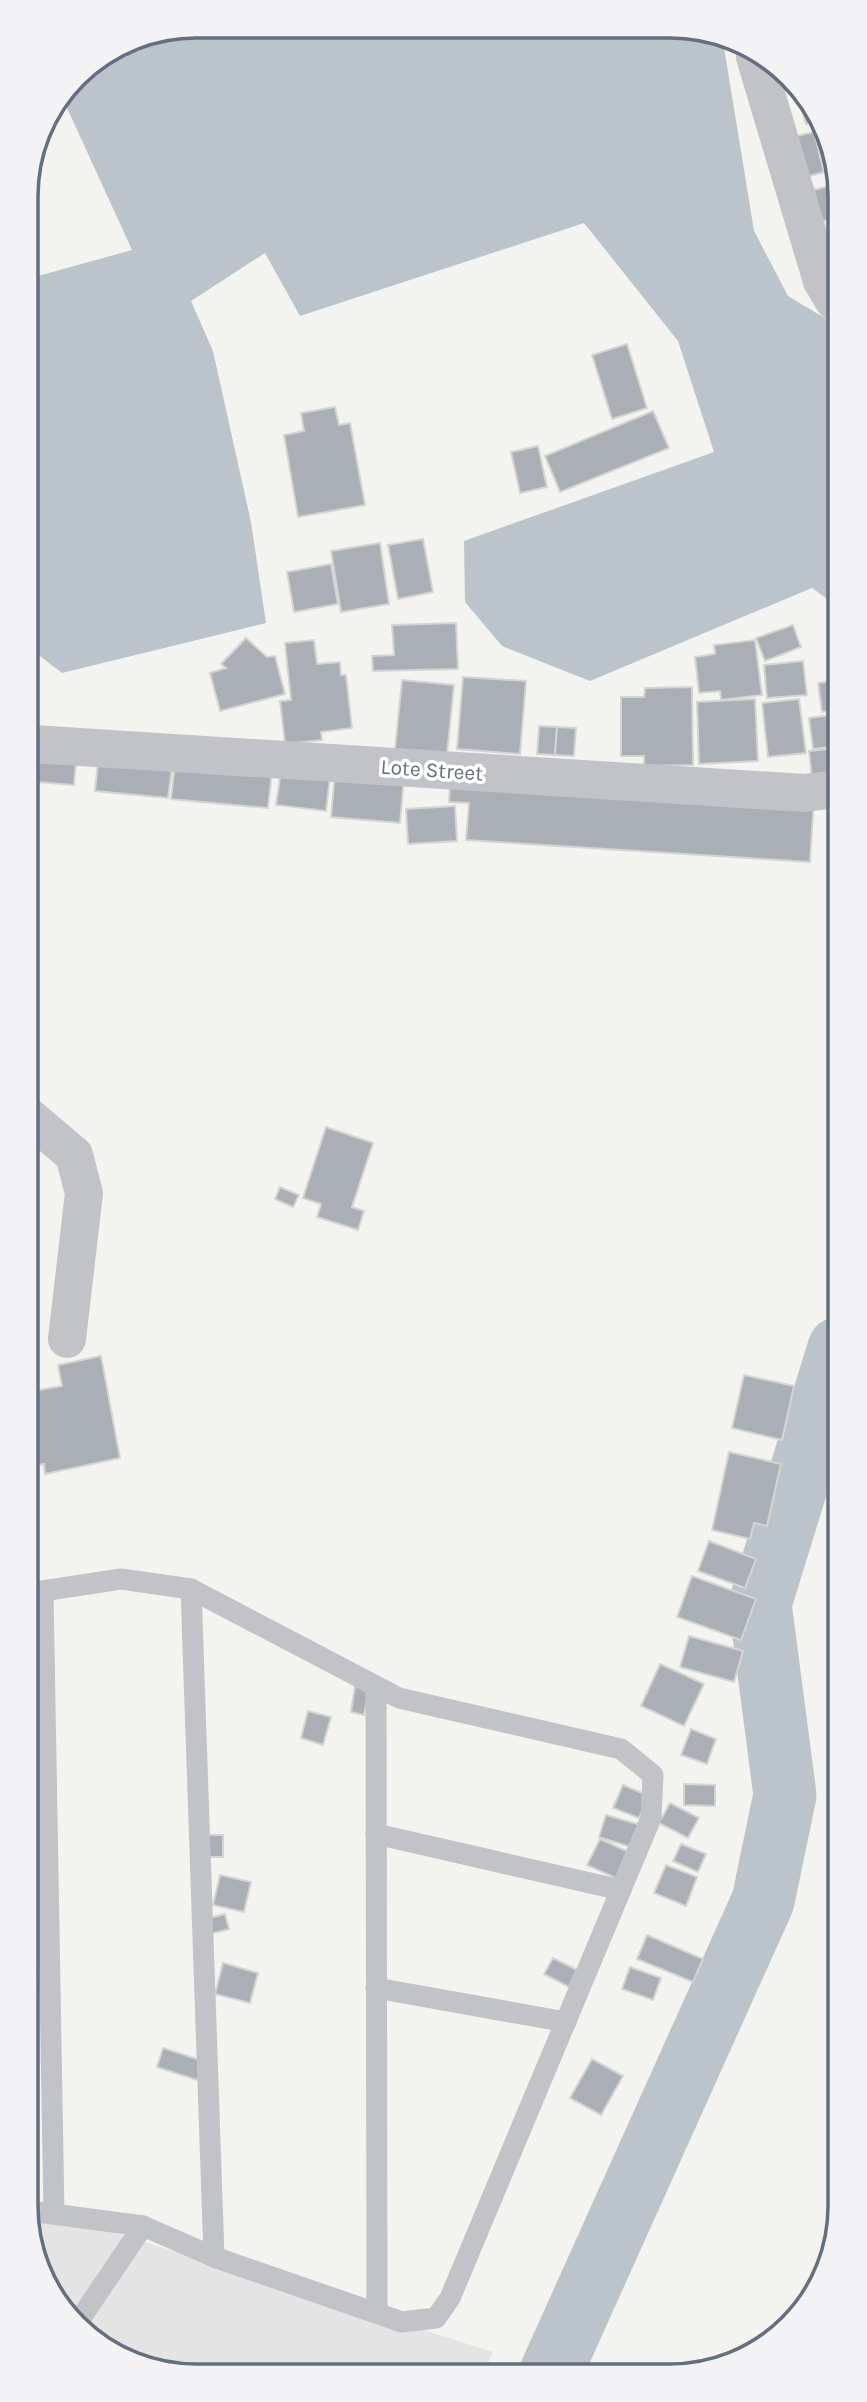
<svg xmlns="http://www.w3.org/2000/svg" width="867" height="2402" viewBox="0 0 867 2402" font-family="Karla,sans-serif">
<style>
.built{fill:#e3e4e3}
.water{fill:#bcc4cb}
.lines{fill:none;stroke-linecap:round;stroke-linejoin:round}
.river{stroke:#bcc4cb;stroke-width:63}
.building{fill:#aaafb5;stroke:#d4d5d2;stroke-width:2}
.service{stroke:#c1c3c7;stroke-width:21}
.minor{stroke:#c1c3c7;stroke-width:38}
.labels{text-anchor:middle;stroke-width:7;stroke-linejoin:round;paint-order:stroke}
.street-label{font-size:21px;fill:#646f7f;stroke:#fff}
.rim{fill:none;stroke:#646f7f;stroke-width:3.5}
</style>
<rect width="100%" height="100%" fill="#f3f4ef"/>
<!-- built -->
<polygon class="built" points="30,2219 84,2223 493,2352 484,2372 164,2373 76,2326 30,2239"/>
<!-- water -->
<polygon class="water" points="197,26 704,30 713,34 724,47 754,231 788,296 838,326 838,607 812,588 590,681 502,646 465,602 464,541 714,452 678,341 584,223 300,316 265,253 191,301 213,351 251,522 266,623 62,673 27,646 27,279 132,250 62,97 84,69 132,39"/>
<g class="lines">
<!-- river -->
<polyline class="river" points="551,2372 763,1901 785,1795 760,1604 839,1348"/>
</g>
<!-- building -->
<g class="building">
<polygon points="797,88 815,122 806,124"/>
<polygon points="814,132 824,172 795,180 784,139"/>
<polygon points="830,148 837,163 837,179 828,181 821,150"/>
<polygon points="837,184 837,218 813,223 805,192"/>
<polygon points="627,344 647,408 612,419 592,355"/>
<polygon points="335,407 339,425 350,423 365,505 298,517 284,435 304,431 301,413"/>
<polygon points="653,411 669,448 560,492 545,456"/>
<polygon points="538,446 547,487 520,493 511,452"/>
<polygon points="423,539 433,592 398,599 388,545"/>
<polygon points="380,543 389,604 341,612 331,551"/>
<polygon points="331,564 338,604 294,612 287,572"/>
<polygon points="456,623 458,669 373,671 372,656 394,655 392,625"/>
<polygon points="793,625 801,647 765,661 756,638"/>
<polygon points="246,638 267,657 275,656 285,694 220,711 210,673 226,668 221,664"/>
<polygon points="314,640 317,664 340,662 341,675 346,675 352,728 321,732 322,740 285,744 280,701 291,700 285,643"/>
<polygon points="755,640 762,695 721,700 720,691 699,693 695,657 715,654 714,645"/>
<polygon points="838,648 838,677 834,678 830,649"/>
<polygon points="803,661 807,695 767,698 764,665"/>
<polygon points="463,677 526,681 520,754 457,749"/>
<polygon points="402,680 454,685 447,754 395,749"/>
<polygon points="838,680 838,710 822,712 818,683"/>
<polygon points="692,687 693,765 644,766 644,756 621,756 621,697 644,697 645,688"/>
<polygon points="755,699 758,761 699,764 697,702"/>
<polygon points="799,699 806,753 768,757 762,703"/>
<polygon points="838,714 838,746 813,749 809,718"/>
<polygon points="539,726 557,727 555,755 537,754"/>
<polygon points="557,727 576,728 574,756 555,755"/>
<polygon points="41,748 77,752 74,785 37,782"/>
<polygon points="838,748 838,786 813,789 809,751"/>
<polygon points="99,752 173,760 168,798 95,791"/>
<polygon points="176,754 273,763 268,808 171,799"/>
<polygon points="282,764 331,769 326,811 276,805"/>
<polygon points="335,771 404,777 400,823 331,817"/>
<polygon points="450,783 814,799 810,862 466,840 469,803 449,802"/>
<polygon points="455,806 457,841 408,844 406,809"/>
<polygon points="326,1127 373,1143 352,1207 364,1211 358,1230 317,1217 321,1204 303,1198"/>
<polygon points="280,1187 299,1195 293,1207 275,1199"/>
<polygon points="101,1356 120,1458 45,1474 44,1464 28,1467 28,1392 62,1386 58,1365"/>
<polygon points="744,1375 794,1386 782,1440 732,1428"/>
<polygon points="729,1452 781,1464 767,1526 754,1523 750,1539 712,1530"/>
<polygon points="709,1541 756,1559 745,1588 698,1571"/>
<polygon points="692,1576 756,1599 741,1640 677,1617"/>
<polygon points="689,1636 743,1651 734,1682 680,1667"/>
<polygon points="660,1664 704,1684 684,1726 641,1706"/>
<polygon points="355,1686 369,1689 364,1715 351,1712"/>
<polygon points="308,1711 331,1717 323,1745 301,1738"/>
<polygon points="691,1729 716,1739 707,1764 681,1755"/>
<polygon points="684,1784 715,1785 715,1806 684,1805"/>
<polygon points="623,1785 649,1796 639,1818 613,1808"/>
<polygon points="670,1803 699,1818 688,1838 659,1823"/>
<polygon points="606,1815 644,1826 637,1849 599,1837"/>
<rect x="205" y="1835" width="18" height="22"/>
<polygon points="600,1839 631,1853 618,1879 587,1865"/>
<polygon points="681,1844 706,1854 698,1872 673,1861"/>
<polygon points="666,1865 697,1877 686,1906 654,1893"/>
<polygon points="220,1875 251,1882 244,1912 213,1905"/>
<polygon points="225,1914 229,1929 210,1934 206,1919"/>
<polygon points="647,1935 703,1959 693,1982 637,1959"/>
<polygon points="553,1958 577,1970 569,1987 544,1974"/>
<polygon points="223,1963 258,1973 250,2003 215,1994"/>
<polygon points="630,1967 661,1978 653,2000 622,1989"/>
<polygon points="163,2048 203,2061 197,2080 157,2067"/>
<polygon points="592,2059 623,2076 601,2115 570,2098"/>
</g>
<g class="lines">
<!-- service -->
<g class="service">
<polyline points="191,1589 214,2257"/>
<polyline points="43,1591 54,2213"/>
<polyline points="29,1593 121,1579 191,1589 399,1698 621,1749 653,1775 651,1818 450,2298 436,2318 402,2322 214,2257 143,2226"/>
<polyline points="376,1686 377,2313"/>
<polyline points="376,1834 621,1890"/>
<polyline points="376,1988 566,2022"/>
<polyline points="30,2211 143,2226 76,2325"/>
</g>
<!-- minor -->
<g class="minor">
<polyline points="755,57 822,281 834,301 838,301"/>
<polyline points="27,748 33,744 804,793 838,789"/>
<polyline points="28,1116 74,1155 84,1193 67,1339"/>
</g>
</g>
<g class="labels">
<!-- street labels -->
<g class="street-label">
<text transform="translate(432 770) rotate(4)" y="7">Lote Street</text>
</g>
</g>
<!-- crop -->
<path d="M0 0H867V2402H0ZM196 38H670A158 158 0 0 1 828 196V2206A158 158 0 0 1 670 2364H196A158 158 0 0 1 38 2206V196A158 158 0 0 1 196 38Z" fill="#f3f3f5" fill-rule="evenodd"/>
<path class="rim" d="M196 38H670A158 158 0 0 1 828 196V2206A158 158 0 0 1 670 2364H196A158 158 0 0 1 38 2206V196A158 158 0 0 1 196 38Z"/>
</svg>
